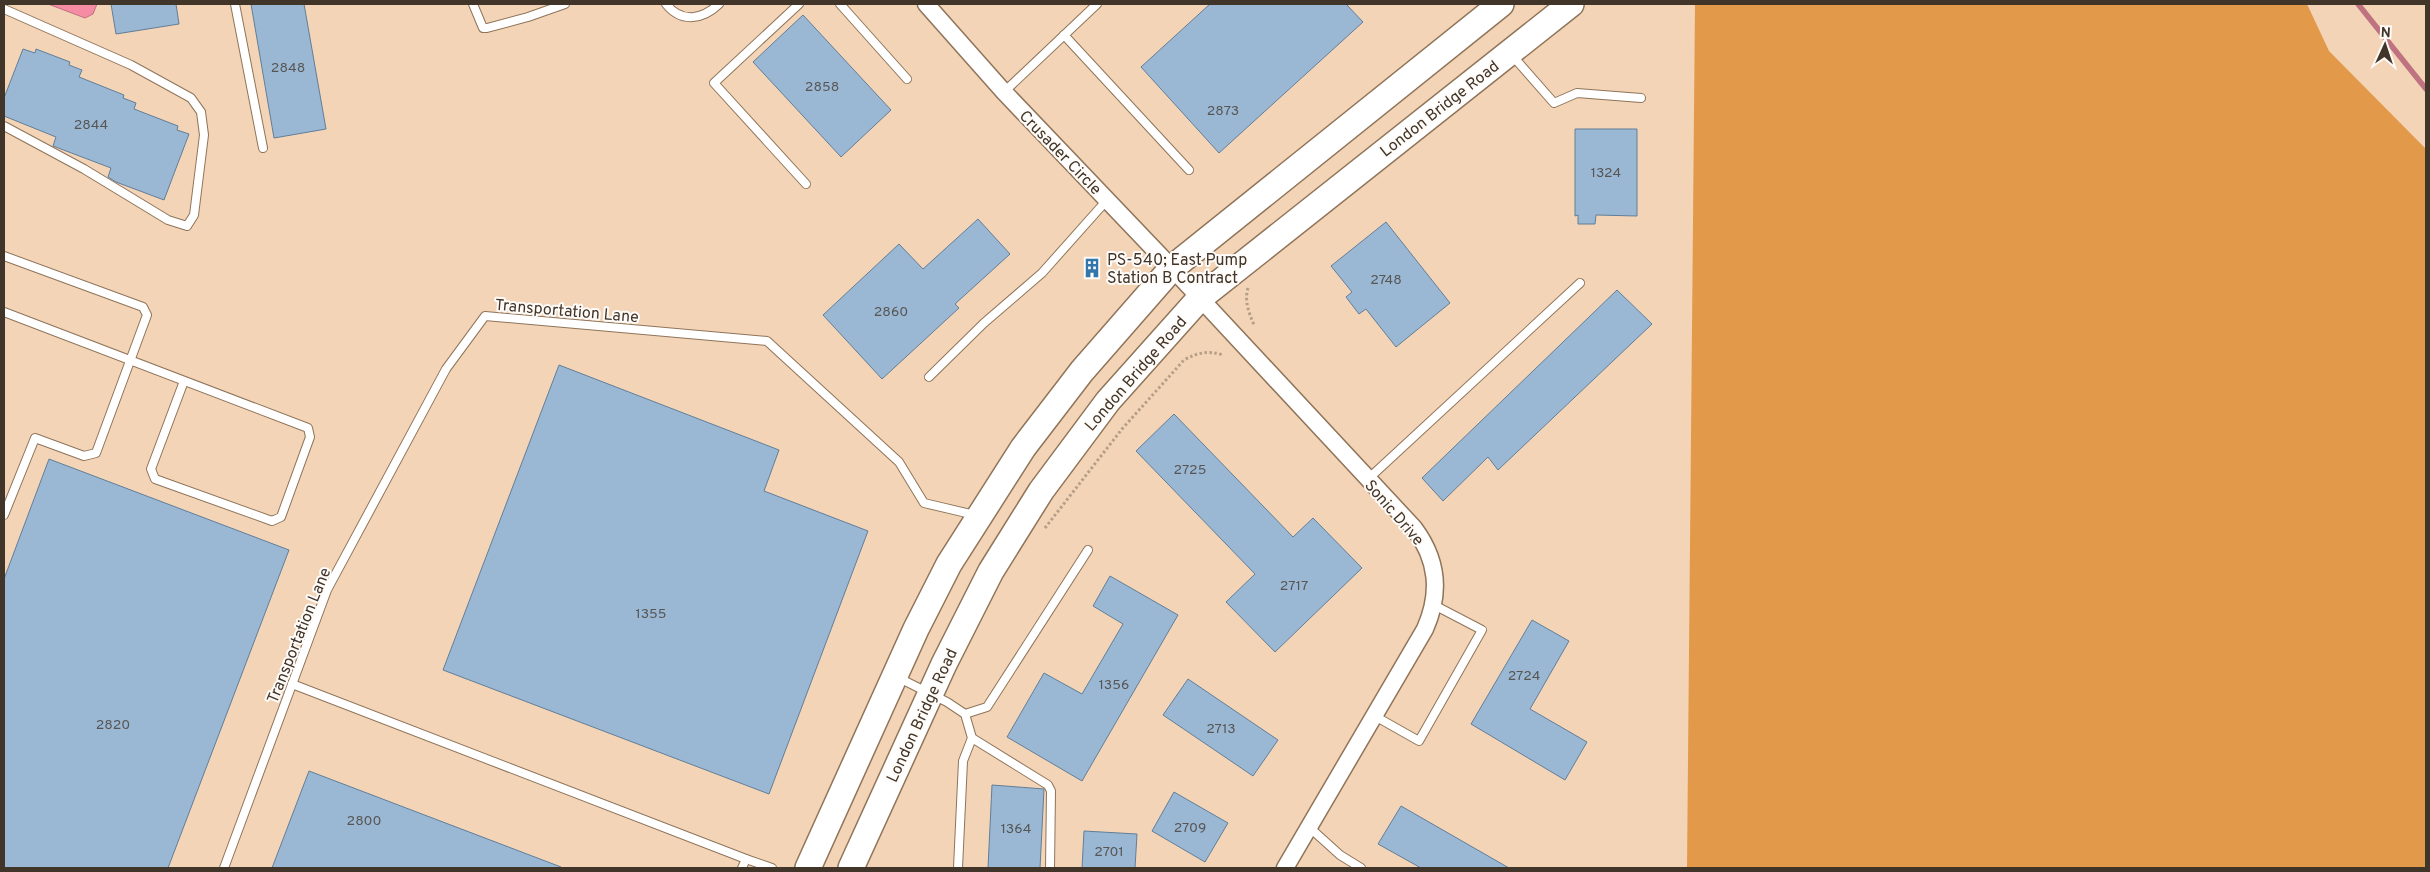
<svg xmlns="http://www.w3.org/2000/svg" width="2430" height="872" viewBox="0 0 2430 872" font-family="Overpass,sans-serif">
<style>
.forest{fill:#e29a4a}
.water{fill:#f58ca4;stroke:#bf727f}
.lines{fill:none;stroke-linecap:round;stroke-linejoin:round}
.stream{stroke:#bf727f;stroke-width:5.5}
.building{fill:#9ab8d4;stroke:#617e98}
.service-casing{stroke:#8f7459;stroke-width:10}
.minor-casing{stroke:#8f7459;stroke-width:19}
.primary-casing{stroke:#8f7459;stroke-width:28}
.path{stroke:#b69e87;stroke-width:3;stroke-dasharray:2.5 2.5;stroke-linecap:butt}
.service{stroke:#fff;stroke-width:8}
.minor{stroke:#fff;stroke-width:16}
.primary{stroke:#fff;stroke-width:25}
.labels{text-anchor:middle;stroke-width:4;stroke-linejoin:round;paint-order:stroke}
.number-label{font-size:14px;fill:#575654}
.street-label{font-size:16px;fill:#413529;stroke:#fefbf8}
.poi-label{font-size:16px;fill:#413529;stroke:#fefbf8;text-anchor:start}
</style>
<rect width="100%" height="100%" fill="#f3d4b7"/>
<!-- forest -->
<polygon class="forest" points="1695,4 2307,4 2329,51 2426,149 2426,868 1687,868"/>
<!-- water -->
<polygon class="water" points="48,4 97,4 93,14 85,18"/>
<g class="lines">
<!-- stream -->
<polyline class="stream" points="2358,4 2426,89"/>
</g>
<!-- building -->
<g class="building">
<polygon points="111,4 176,4 179,24 116,34"/>
<polygon points="251,4 304,4 326,129 274,138"/>
<polygon points="1210,4 1346,4 1363,22 1219,153 1141,67"/>
<polygon points="803,15 891,110 841,157 753,62"/>
<polygon points="23,49 35,53 36,49 70,62 69,65 82,70 79,77 124,95 123,98 136,103 134,109 178,126 177,130 189,134 164,200 116,182 108,177 111,168 53,146 56,137 4,116 4,98"/>
<polygon points="1575,129 1637,129 1637,216 1596,215 1595,224 1578,224 1578,215 1575,216"/>
<polygon points="978,219 1010,254 955,304 959,308 882,379 823,315 899,244 923,269"/>
<polygon points="1386,222 1450,303 1396,347 1366,309 1359,314 1346,297 1352,292 1331,266"/>
<polygon points="1617,290 1652,324 1498,470 1488,457 1443,501 1422,478"/>
<polygon points="559,365 779,450 764,491 868,531 769,794 443,670"/>
<polygon points="1174,414 1293,537 1313,518 1362,568 1275,652 1226,602 1255,574 1136,451"/>
<polygon points="49,459 289,550 168,868 4,868 4,579"/>
<polygon points="1110,576 1178,615 1082,781 1007,737 1044,673 1082,694 1123,624 1093,606"/>
<polygon points="1532,620 1569,641 1530,709 1587,742 1565,780 1471,724"/>
<polygon points="1188,679 1278,740 1253,776 1163,715"/>
<polygon points="309,771 561,867 561,868 272,868"/>
<polygon points="992,785 1044,789 1040,868 988,868"/>
<polygon points="1174,792 1228,823 1205,862 1152,831"/>
<polygon points="1401,806 1509,868 1421,868 1378,844"/>
<polygon points="1084,831 1137,834 1135,868 1082,868"/>
</g>
<g class="lines">
<defs>
<g id="service">
<polyline points="235,4 263,148"/>
<polyline points="473,4 483,28 487,28 528,17 565,4"/>
<path d="M666,4C682,24 703,19 719,4"/>
<polyline points="799,4 714,83 806,184"/>
<polyline points="840,4 907,79"/>
<polyline points="4,9 131,65 191,98 201,112 204,135 194,215 187,226 168,220 84,169 4,126"/>
<polyline points="1064,35 1189,170"/>
<polyline points="1511,54 1554,103 1577,93 1641,98"/>
<polyline points="1004,92 1097,4"/>
<polyline points="4,256 143,307 147,315 96,453 84,456 35,438 4,515"/>
<polyline points="4,312 308,428 310,437 281,517 272,521 155,479 151,469 184,381"/>
<polyline points="929,377 984,323 1042,273 1107,200"/>
<polyline points="1367,480 1580,283"/>
<polyline points="897,677 947,702 965,714 972,738 963,761 958,868"/>
<polyline points="292,684 746,859 742,868"/>
<polyline points="965,714 987,707 1088,550"/>
<polyline points="1373,715 1419,741 1482,630 1434,605"/>
<polyline points="972,738 1048,785 1051,791 1050,868"/>
<polyline points="1309,827 1340,855 1361,868"/>
<polyline points="746,859 772,868"/>
<polyline points="224,868 327,590 446,369 485,316 767,341 899,462 924,503 975,515"/>
</g>
<path id="minor" d="M926,4L1004,92L1172,268L1414,528C1438,560 1441,593 1425,629L1285,868"/>
<g id="primary">
<polyline points="808,868 916,629 949,564 1023,448 1082,371 1172,268 1501,4"/>
<polyline points="851,868 944,664 991,571 1041,491 1108,401 1200,298 1571,4"/>
</g>
</defs>
<!-- service casing -->
<use href="#service" class="service-casing"/>
<!-- minor casing -->
<use href="#minor" class="minor-casing"/>
<!-- primary casing -->
<use href="#primary" class="primary-casing"/>
<!-- path -->
<g class="path">
<path d="M1248,288C1244,301 1249,313 1254,325"/>
<path d="M1045,528L1122,429L1184,360C1197,353 1208,350 1223,355"/>
</g>
<!-- service -->
<use href="#service" class="service"/>
<!-- minor -->
<use href="#minor" class="minor"/>
<!-- primary -->
<use href="#primary" class="primary"/>
</g>
<!-- icons -->
<defs>
<symbol id="building-bare" viewBox="-9 -9 18 18"><path d="M-4-6H4V6H1V3H-1V6H-4ZM-2.5-4.3h1.7v1.8h-1.7ZM.8-4.3h1.7v1.8H.8ZM-2.5-1h1.7V.8h-1.7ZM.8-1h1.7V.8H.8Z" fill="#3376ac" stroke="#fefbf8" stroke-width="2.5" paint-order="stroke"/></symbol>
</defs>
<g fill-rule="evenodd">
<use href="#building-bare" x="1078" y="254" width="28" height="28"/>
</g>
<g class="labels">
<!-- number labels -->
<g class="number-label">
<text x="288" y="72">2848</text>
<text x="822" y="91">2858</text>
<text x="1223" y="115">2873</text>
<text x="91" y="129">2844</text>
<text x="1606" y="177">1324</text>
<text x="1386" y="284">2748</text>
<text x="891" y="316">2860</text>
<text x="1190" y="474">2725</text>
<text x="1294" y="590">2717</text>
<text x="651" y="618">1355</text>
<text x="1524" y="680">2724</text>
<text x="1114" y="689">1356</text>
<text x="113" y="729">2820</text>
<text x="1221" y="733">2713</text>
<text x="364" y="825">2800</text>
<text x="1190" y="832">2709</text>
<text x="1016" y="833">1364</text>
<text x="1109" y="856">2701</text>
</g>
<!-- street labels -->
<g class="street-label">
<text transform="translate(1439 108) rotate(-38)" y="6">London Bridge Road</text>
<text transform="translate(1061 152) rotate(46)" y="6">Crusader Circle</text>
<text transform="translate(567 310) rotate(5)" y="6">Transportation Lane</text>
<text transform="translate(1135 373) rotate(-49)" y="6">London Bridge Road</text>
<text transform="translate(1395 512) rotate(49)" y="6">Sonic Drive</text>
<text transform="translate(298 635) rotate(-68)" y="6">Transportation Lane</text>
<text transform="translate(921 715) rotate(-65)" y="6">London Bridge Road</text>
</g>
<!-- poi labels -->
<g class="poi-label">
<text x="1107" y="265">PS-540; East Pump<tspan x="1107" dy="18">Station B Contract</tspan></text>
</g>
</g>
<!-- border -->
<rect width="2430" height="872" fill="none" stroke="#413529" stroke-width="10"/>
<!-- north arrow -->
<g transform="translate(2385 45) rotate(3)" stroke="#fefbf8" stroke-width="4" paint-order="stroke">
<path d="M0-4L9 19L0 12L-9 19Z" fill="#413529"/>
<text y="-8" font-size="14" font-weight="bold" text-anchor="middle" fill="#413529">N</text>
</g>
</svg>
